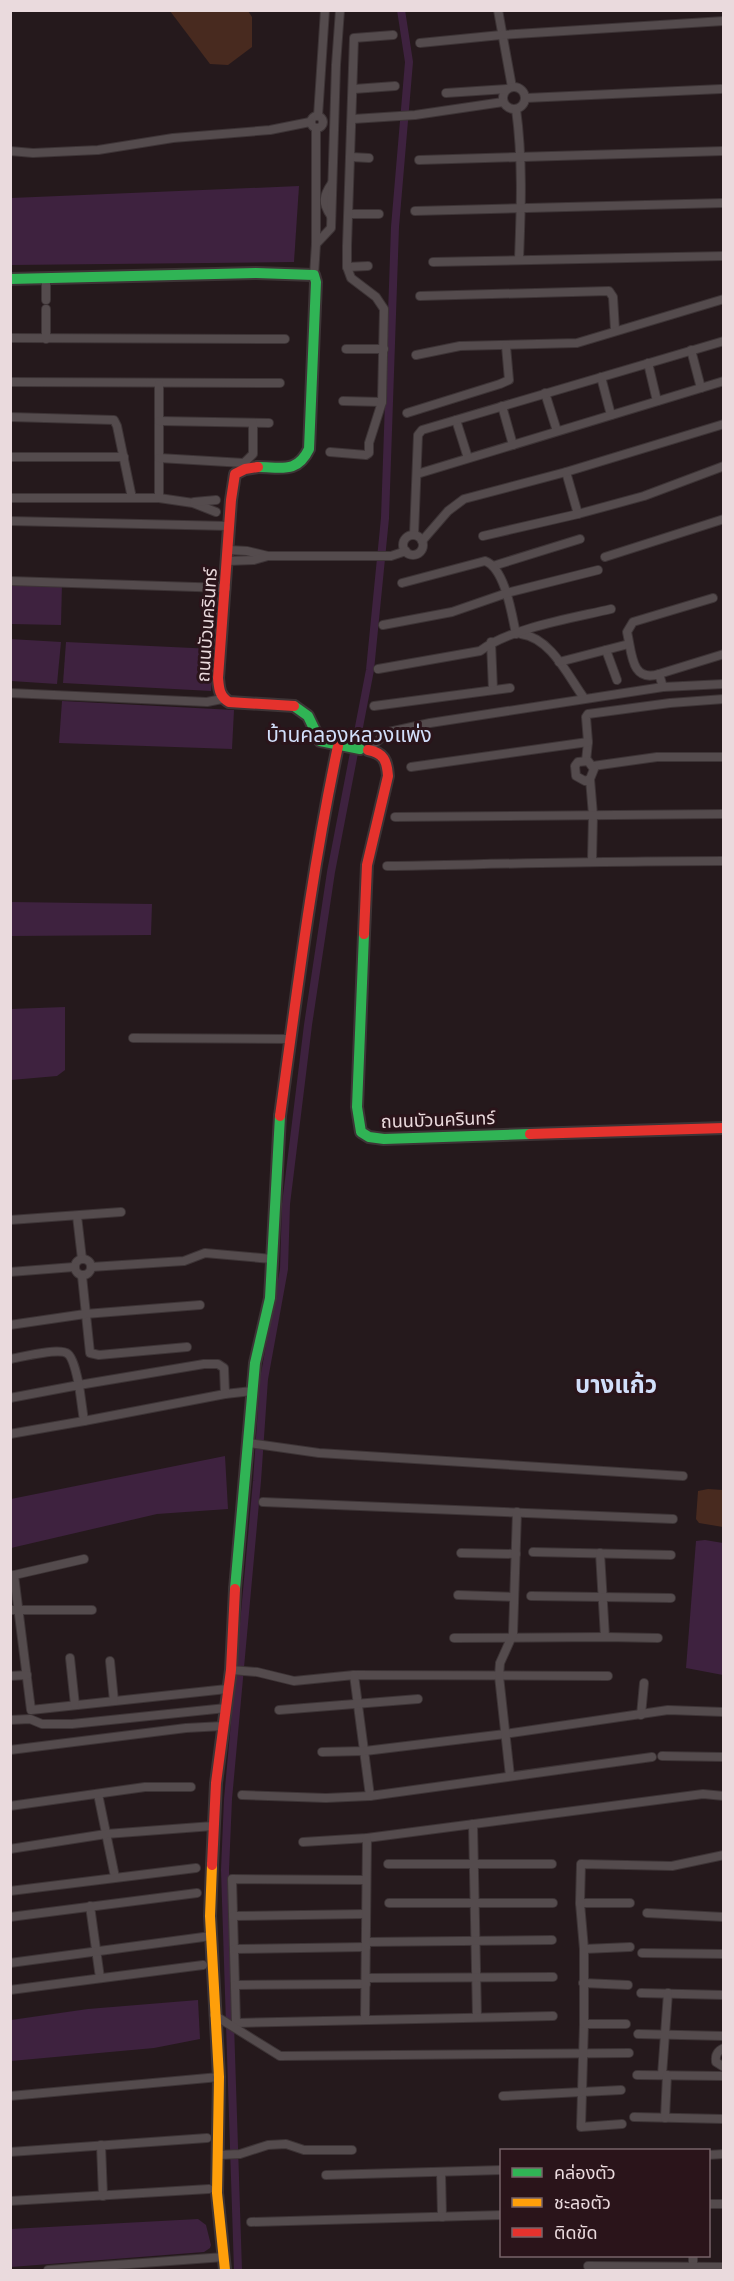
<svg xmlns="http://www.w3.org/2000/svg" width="734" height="2281" viewBox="0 0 734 2281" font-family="Georgia,'Noto Sans Thai',serif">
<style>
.green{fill:#482a1f}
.water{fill:#3e223f}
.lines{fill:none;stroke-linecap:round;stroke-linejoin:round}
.canal{stroke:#3e223f;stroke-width:8}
.street-casing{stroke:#3d3436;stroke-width:10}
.fast-casing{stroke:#3d3436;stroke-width:14}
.slow-casing{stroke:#3d3436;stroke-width:14}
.jam-casing{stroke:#3d3436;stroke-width:14}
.street{stroke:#544b4d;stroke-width:8}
.fast{stroke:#30b455;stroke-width:10}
.slow{stroke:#ff9f0a;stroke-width:10}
.jam{stroke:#e5322d;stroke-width:10}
.labels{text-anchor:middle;stroke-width:6;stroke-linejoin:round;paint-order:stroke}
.street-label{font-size:18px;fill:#eadadd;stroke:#2a141a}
.quarter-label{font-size:21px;fill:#d1dffa;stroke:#2a141a}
.district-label{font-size:24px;font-weight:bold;fill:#d1dffa;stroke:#2a141a}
</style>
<rect width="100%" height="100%" fill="#25191c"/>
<!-- green -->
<g class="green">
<polygon points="170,11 248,11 252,17 252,47 228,65 210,64"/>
<polygon points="708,1489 723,1490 723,1527 699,1523 696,1519 698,1491"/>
</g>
<!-- water -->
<g class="water">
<polygon points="299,186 294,262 11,265 11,198"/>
<polygon points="11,582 62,583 61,625 11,624"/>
<polygon points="10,639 61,642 57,684 11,681"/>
<polygon points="66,642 214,649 211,691 63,683"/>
<polygon points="62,701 234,710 232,749 59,743"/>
<polygon points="11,902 152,904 151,935 11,936"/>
<polygon points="65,1007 65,1070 57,1076 11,1080 11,1009"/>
<polygon points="225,1456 228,1509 157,1514 11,1548 11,1499"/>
<polygon points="705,1540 723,1543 723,1675 686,1668 696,1541"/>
<polygon points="198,2000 200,2039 154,2048 11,2061 11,2020 88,2009"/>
<polygon points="198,2219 206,2225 211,2245 210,2248 204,2252 11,2267 11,2229"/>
</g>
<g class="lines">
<!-- canal -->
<polyline class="canal" points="238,2270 225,1870 228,1799 257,1481 264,1379 284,1269 286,1204 308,1025 331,872 370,670 385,518 395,227 409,62 401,10"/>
<defs>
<g id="street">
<polyline points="498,10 512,87"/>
<polyline points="420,43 501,35 724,21"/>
<circle cx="514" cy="98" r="11"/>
<polyline points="354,89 395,86"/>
<polyline points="446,93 507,89"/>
<polyline points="526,98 721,89"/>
<path d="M516,109C523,160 521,209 519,259"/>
<circle cx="317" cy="122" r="6"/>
<polyline points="318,116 325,10"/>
<polyline points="353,119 415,115 503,102"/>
<polyline points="10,151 33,153 98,150 173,138 270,130 310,122"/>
<polyline points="351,157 369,158"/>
<polyline points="419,160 724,151"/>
<polyline points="415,211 724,203"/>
<polyline points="349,214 379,214"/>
<path d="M331,216C322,203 323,196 332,183"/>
<polyline points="316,244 331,228 336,65 340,10"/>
<polyline points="433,262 724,256"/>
<polyline points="347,267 368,266"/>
<polyline points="314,275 316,244 316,129"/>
<polyline points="420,296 609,291 613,297 615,330"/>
<polyline points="46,300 46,279"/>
<polyline points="10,338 285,339"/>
<polyline points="46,339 46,309"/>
<polyline points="346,349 384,349"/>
<polyline points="691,350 701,388"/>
<polyline points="416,355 460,346 577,343 724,299"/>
<polyline points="648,363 657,401"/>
<polyline points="601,377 611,415"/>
<polyline points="10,382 280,383"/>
<polyline points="159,384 159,498"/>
<polyline points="545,393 557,431"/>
<polyline points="343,401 382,402"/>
<polyline points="502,406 513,445"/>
<polyline points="407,413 500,384 509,380 506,346"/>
<polyline points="10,417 114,420 117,426 132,498"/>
<polyline points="456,420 468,458"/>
<polyline points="159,421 269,423"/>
<polyline points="330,452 366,455 369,453 369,443 382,402 384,309 376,297 351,278 347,267 347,246 354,38 393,35"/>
<polyline points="10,457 124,457"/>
<polyline points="159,458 244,463 253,454 253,423"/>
<polyline points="566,472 578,514"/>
<polyline points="417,474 724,381"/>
<polyline points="10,498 159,498 193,503 216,512"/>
<polyline points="194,502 216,500"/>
<polyline points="10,521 229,526"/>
<polyline points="414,535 418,435 422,430 724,341"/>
<circle cx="413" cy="545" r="10"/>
<polyline points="483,536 578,514 644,496 724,466"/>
<polyline points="422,541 448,511 464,499 566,472 724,424"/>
<polyline points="229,550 247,551 268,556"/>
<polyline points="605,557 724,519"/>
<polyline points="228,561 254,560 268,556 391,556 406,551"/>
<polyline points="493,566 580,539"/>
<polyline points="10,581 226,588"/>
<path d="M402,583L485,561C505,568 512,615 516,634"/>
<polyline points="383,625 452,612 507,593 598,570"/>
<path d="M521,634C551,638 568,676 584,698"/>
<polyline points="491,642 493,690"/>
<polyline points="606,650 617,680"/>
<polyline points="559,662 625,645"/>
<path d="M378,669L480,651C510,628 573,618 611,609"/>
<polyline points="659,674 724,654"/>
<path d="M663,687L659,674C631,683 632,653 627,632L633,622L713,598"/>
<polyline points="10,693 207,702 222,699"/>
<polyline points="374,706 510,688"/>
<polyline points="366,750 389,732 430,723 663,687 724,684"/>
<polyline points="586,761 588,742 586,717 588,714 670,703 724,699"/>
<polyline points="593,766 657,757 724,757"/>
<polyline points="411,767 588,742"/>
<polyline points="590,779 585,781 576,776 575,766 578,762 588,761 594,769 590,779 593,815 592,861"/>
<polyline points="395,817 724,814"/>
<path d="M387,866C499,864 611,861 724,861"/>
<polyline points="133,1038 290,1039"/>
<polyline points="77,1216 82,1259"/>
<polyline points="10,1220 121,1212"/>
<circle cx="83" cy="1267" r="8"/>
<polyline points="91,1267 184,1261 205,1253 272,1259"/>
<polyline points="10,1272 74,1267"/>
<polyline points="82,1276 90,1353 99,1355 187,1347"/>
<polyline points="10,1325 85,1314 200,1305"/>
<path d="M10,1359C22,1357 60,1347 68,1354C74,1359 77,1377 79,1385L204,1364H218L224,1368L225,1394L252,1391"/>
<polyline points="10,1398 79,1385 84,1421 10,1434"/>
<polyline points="84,1421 225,1394"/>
<polyline points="249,1443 319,1453 683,1476"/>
<polyline points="263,1502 673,1519"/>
<polyline points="533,1552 671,1555"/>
<polyline points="461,1553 516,1554"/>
<polyline points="600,1553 605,1637"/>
<polyline points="14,1575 31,1710 227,1689"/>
<polyline points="10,1576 84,1559"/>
<polyline points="458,1595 514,1597"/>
<polyline points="531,1596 671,1598"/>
<polyline points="10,1610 92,1610"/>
<polyline points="454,1638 605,1637 658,1638"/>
<polyline points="70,1658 75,1705"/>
<polyline points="110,1661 114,1701"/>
<polyline points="231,1670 257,1672 294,1681 354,1675 608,1676"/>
<polyline points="354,1675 370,1796"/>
<polyline points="10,1676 27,1675"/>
<polyline points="279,1710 418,1699"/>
<polyline points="641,1715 644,1683"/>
<polyline points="10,1720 30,1719 42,1724 72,1724 226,1708"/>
<polyline points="10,1750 186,1728 223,1726"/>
<polyline points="322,1752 365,1751 505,1734 668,1710 724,1712"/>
<polyline points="662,1756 724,1757"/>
<polyline points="510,1776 499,1676 500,1663 513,1634 517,1512"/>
<polyline points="98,1794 115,1877"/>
<polyline points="242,1795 326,1798 370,1796 652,1757"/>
<polyline points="10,1806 145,1787 191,1787"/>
<polyline points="473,1824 477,2017"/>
<polyline points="303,1842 367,1838 703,1794 724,1796"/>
<polyline points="10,1849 106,1834 213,1826"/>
<polyline points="388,1864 552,1864"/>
<polyline points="366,1880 232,1879 236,2023 553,2016"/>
<polyline points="10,1891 196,1868"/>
<polyline points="389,1903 553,1903"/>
<polyline points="580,1903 630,1903"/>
<polyline points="90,1906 100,1978"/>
<polyline points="647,1913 724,1917"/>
<polyline points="233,1916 366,1914"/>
<polyline points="10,1917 197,1893"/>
<polyline points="366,1942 552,1940"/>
<polyline points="234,1949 366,1947"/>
<polyline points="584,1949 630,1947"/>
<polyline points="642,1953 724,1954"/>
<polyline points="10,1963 211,1936"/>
<polyline points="366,1978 553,1977"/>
<polyline points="583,1983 628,1985"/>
<polyline points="235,1985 366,1984"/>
<polyline points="10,1990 203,1965"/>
<polyline points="641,1993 724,1995"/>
<polyline points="214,2015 280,2056 629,2053"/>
<polyline points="365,2019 367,1838"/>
<polyline points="584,2024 581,2127 622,2124"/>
<polyline points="626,2024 584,2024 584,1949 580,1903 581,1864 672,1866 724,1855"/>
<polyline points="638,2034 724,2036"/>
<path d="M724,2048C717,2051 715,2055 716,2062L724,2067"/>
<polyline points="637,2075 724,2076"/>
<polyline points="662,2075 668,1993"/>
<polyline points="10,2096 219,2077"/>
<polyline points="503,2096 621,2090"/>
<polyline points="634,2117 724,2119"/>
<polyline points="665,2118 667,2075"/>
<polyline points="101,2145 103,2196"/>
<polyline points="10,2152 207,2138"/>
<polyline points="219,2155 240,2154 268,2145 286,2144 304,2150 352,2150"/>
<polyline points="708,2155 724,2154"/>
<polyline points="441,2172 442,2217"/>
<polyline points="326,2175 502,2170"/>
<polyline points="10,2201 209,2189"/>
<polyline points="708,2204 724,2204"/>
<polyline points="251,2222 502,2215"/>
<polyline points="693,2256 693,2270"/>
<polyline points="588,2266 724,2267"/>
<polyline points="48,2270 224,2257"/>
</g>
<g id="fast">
<path d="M10,279L256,273L314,275L316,282L309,449C297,474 281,467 258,467"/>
<polyline points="294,706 308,716 320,741 360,749"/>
<polyline points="364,934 357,1107 361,1132 369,1137 384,1139 530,1134"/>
<polyline points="235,1589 255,1363 270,1298 280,1116"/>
</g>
<polyline id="slow" points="212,1865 210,1916 219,2077 217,2193 225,2270"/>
<g id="jam">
<path d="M258,467L245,469L235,474L231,500L218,678C219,688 219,696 229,702L294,706"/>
<path d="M364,934L367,865L388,776C387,761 384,753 368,750"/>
<path d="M280,1116C297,992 312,868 338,746"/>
<polyline points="530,1134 724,1128"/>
<polyline points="212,1865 216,1783 231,1670 235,1589"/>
</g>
</defs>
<!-- street casing -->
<use href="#street" class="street-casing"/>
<!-- fast casing -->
<use href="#fast" class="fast-casing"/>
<!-- slow casing -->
<use href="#slow" class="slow-casing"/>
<!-- jam casing -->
<use href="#jam" class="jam-casing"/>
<!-- street -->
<use href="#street" class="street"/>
<!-- fast -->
<use href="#fast" class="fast"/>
<!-- slow -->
<use href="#slow" class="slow"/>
<!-- jam -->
<use href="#jam" class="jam"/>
</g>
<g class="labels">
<!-- street labels -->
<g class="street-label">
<text transform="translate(207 625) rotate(-86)" y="6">ถนนบัวนครินทร์</text>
<text transform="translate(438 1120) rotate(-2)" y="6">ถนนบัวนครินทร์</text>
</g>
<!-- quarter labels -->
<g class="quarter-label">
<text x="349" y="742">บ้านคลองหลวงแพ่ง</text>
</g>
<!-- district labels -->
<g class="district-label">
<text x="616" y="1393">บางแก้ว</text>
</g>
</g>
<!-- border -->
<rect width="734" height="2281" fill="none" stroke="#eadadd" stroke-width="24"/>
<!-- legend -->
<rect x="500" y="2149" width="210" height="108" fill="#2a141a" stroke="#776368" stroke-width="1.5"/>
<rect x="512" y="2168" width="30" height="9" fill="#30b455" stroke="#776368" stroke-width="1.5"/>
<text x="554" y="2179" font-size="18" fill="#eadadd">คล่องตัว</text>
<rect x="512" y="2198" width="30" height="9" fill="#ff9f0a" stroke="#776368" stroke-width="1.5"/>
<text x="554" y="2209" font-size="18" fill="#eadadd">ชะลอตัว</text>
<rect x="512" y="2228" width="30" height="9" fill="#e5322d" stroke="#776368" stroke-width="1.5"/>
<text x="554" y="2239" font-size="18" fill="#eadadd">ติดขัด</text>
</svg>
